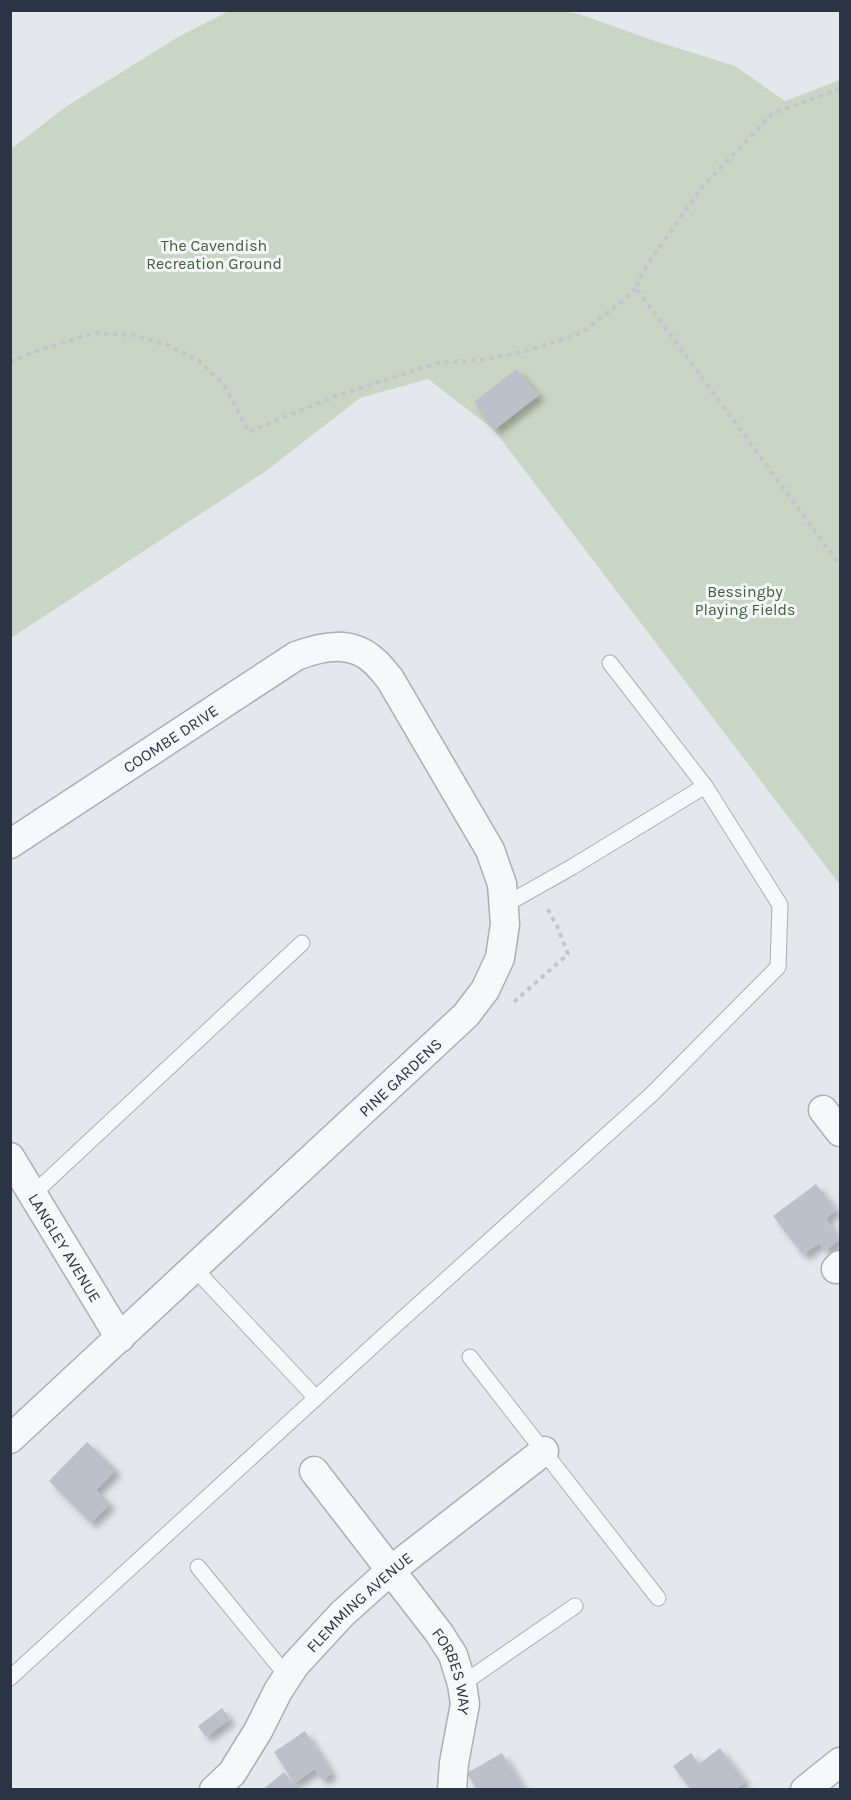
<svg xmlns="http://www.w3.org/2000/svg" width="851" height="1800" viewBox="0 0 851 1800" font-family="Karla,sans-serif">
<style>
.green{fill:#c9d6c5}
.building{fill:#bbc0ca;filter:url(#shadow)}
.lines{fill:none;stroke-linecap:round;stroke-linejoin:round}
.lane-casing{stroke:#a9aeb7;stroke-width:17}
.street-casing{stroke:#a9aeb7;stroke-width:31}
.path{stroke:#c2c5cb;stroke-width:4;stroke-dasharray:4.5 4.5;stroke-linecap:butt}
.lane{stroke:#f7f8fa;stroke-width:15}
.street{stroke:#f7f8fa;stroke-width:28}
.labels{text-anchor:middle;stroke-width:6;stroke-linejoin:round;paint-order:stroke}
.park-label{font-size:16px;fill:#3f6138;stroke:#f4f6f9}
.street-label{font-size:16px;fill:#2b3445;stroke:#f4f6f9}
</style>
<defs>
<filter id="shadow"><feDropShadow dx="5.5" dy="5.5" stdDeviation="3" flood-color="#0004"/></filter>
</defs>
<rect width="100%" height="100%" fill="#e4e7ec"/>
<!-- green -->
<polygon class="green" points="231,10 560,11 579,14 652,40 735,66 785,101 840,80 840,885 494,430 428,379 360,398 266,471 11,638 11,149 64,108 178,37"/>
<!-- building -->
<g class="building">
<polygon points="516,369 539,395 494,430 474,402"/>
<polygon points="816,1184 836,1210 826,1218 840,1239 825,1251 819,1243 803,1255 773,1216"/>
<polygon points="87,1442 116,1470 96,1490 110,1504 91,1523 49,1481"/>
<polygon points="222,1708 230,1719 206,1737 198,1726"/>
<polygon points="305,1731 332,1773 322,1780 315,1769 294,1783 274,1752"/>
<polygon points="720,1748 745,1782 735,1790 691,1790 673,1766 691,1753 699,1764"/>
<polygon points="502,1753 523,1788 521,1790 477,1790 467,1773"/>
<polygon points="284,1772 297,1790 262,1790"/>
</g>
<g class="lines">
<defs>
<g id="lane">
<polyline points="610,663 705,786"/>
<polyline points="33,1194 302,943"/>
<polyline points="194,1268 316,1398"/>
<polyline points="470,1357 658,1598"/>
<polyline points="198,1567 287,1676"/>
<polyline points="10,1678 388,1332 652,1094 778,967 780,905 705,786 572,867 503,906"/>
<polyline points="462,1684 575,1606"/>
</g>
<g id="street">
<path id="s1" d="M10,844L296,656C323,646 351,640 374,661C380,666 385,673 390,679L490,850L502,884L505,924L500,958L485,990L466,1015L10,1439"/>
<polyline points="823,1110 840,1132"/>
<path id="s2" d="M10,1157L120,1338"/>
<polyline points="836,1269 840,1265"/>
<path id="s3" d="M314,1471L439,1633L453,1655L462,1684L465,1704L454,1763L452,1790"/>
<path id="s4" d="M214,1790L232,1773L258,1731L278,1691L295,1665L342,1614L390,1571L544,1451"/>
<polyline points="805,1790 840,1762"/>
</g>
</defs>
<!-- lane casing -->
<use href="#lane" class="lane-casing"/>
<!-- street casing -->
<use href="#street" class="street-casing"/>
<!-- path -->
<g class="path">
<polyline points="840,89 773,113 703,186 643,271 636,288 840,565"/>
<polyline points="10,362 39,350 95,333 133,335 165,344 198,360 224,385 249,432 330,398 437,363 480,360 523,352 581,333 625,299 636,288"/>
<polyline points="514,1002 568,954 557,926 546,906"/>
</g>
<!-- lane -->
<use href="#lane" class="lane"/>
<!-- street -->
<use href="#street" class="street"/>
</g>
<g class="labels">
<!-- park labels -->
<g class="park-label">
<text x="214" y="251">The Cavendish<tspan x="214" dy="18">Recreation Ground</tspan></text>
<text x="745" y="597">Bessingby<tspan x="745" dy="18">Playing Fields</tspan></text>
</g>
<!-- street labels -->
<g class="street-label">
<text dy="6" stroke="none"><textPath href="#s1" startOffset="192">COOMBE DRIVE</textPath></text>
<text transform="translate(400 1077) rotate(-43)" y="6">PINE GARDENS</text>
<text dy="6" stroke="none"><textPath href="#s2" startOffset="106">LANGLEY AVENUE</textPath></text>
<text dy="6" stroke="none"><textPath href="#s4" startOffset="240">FLEMMING AVENUE</textPath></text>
<text dy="6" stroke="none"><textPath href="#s3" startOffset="246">FORBES WAY</textPath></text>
</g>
</g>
<!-- border -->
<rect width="851" height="1800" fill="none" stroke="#2b3445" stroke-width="24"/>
</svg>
